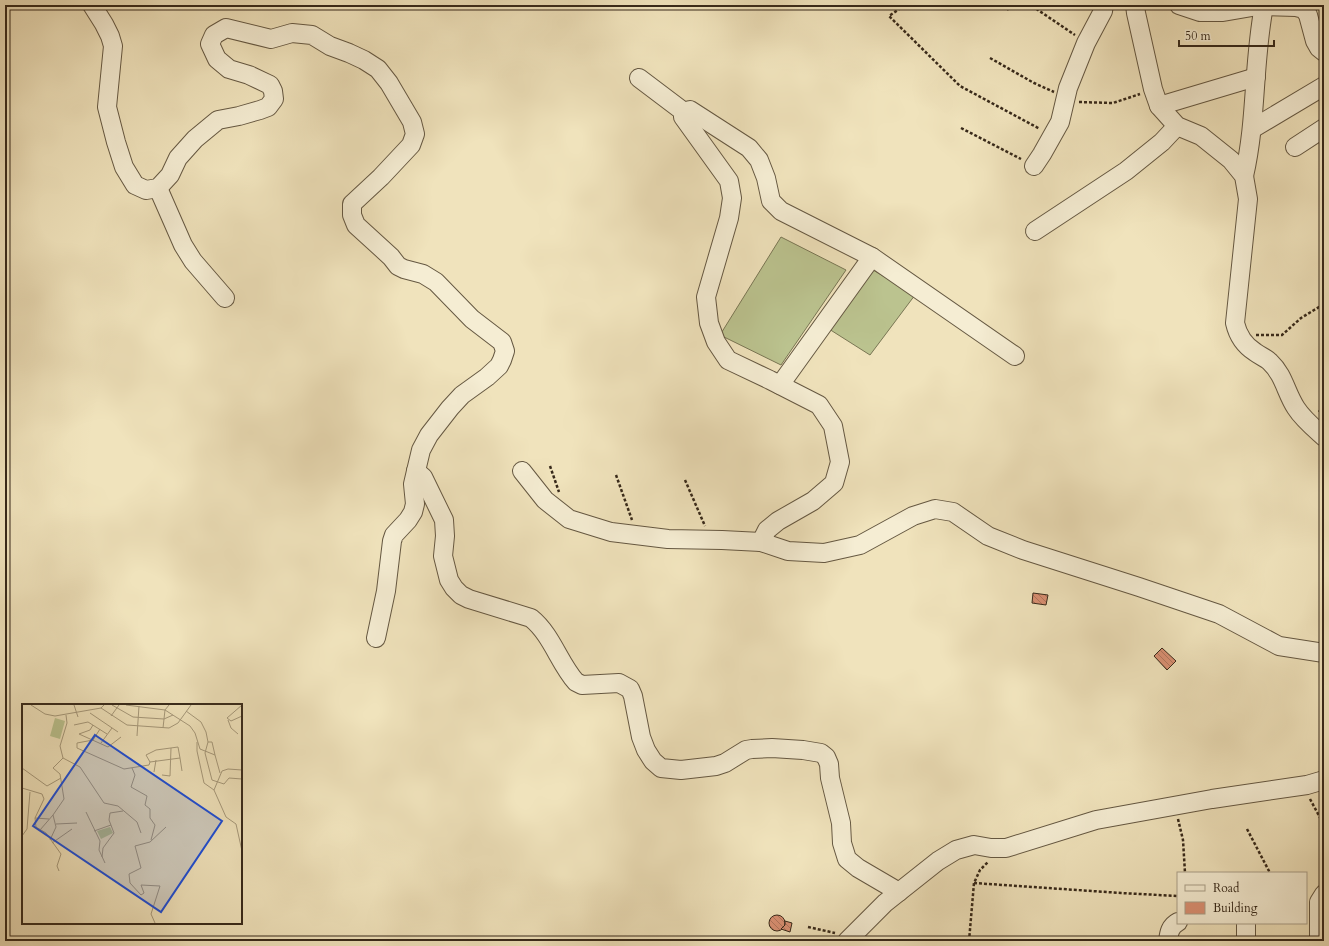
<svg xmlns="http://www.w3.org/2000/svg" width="1329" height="946" viewBox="0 0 1329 946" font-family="Cardo,serif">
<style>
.grass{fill:#bbc38f;stroke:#797654}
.building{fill:url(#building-back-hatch);stroke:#37291a}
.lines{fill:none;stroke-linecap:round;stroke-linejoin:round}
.minor-casing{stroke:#655842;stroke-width:20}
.path{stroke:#37291a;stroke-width:2.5;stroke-dasharray:3 2;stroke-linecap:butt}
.minor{stroke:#f5edd3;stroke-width:18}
.inset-road{fill:none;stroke:#a6997b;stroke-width:1}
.view{fill:#1d4ed8;fill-opacity:0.15;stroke:#1d4ed8;stroke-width:2}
.inset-edge{fill:none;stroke:#37291a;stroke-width:2}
</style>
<defs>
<pattern id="building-back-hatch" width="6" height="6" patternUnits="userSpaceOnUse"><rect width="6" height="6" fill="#da9073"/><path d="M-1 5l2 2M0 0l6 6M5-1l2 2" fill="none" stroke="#b2765e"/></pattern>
</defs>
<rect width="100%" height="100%" fill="#f0e3bc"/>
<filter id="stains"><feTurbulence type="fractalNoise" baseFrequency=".005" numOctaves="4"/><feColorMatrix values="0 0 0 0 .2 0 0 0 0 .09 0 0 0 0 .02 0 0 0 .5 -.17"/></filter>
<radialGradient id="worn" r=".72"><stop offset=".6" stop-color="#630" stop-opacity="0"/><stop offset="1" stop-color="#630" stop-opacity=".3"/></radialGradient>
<!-- grass -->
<g class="grass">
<polygon points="781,237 846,270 781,365 720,335"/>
<polygon points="873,270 915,295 870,355 829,329"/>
</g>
<!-- building -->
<g class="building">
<polygon points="1033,593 1048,595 1046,605 1032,603"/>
<polygon points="1162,648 1176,661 1167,670 1154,656"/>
<circle cx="777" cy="923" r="8"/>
<polygon points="785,921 792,923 790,932 781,929 785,925"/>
</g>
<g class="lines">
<defs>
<g id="minor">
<polyline points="92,5 104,24 110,36 113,46 107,107 116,142 124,167 135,185 146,190 158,188 170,175 178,158 195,139 218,120 239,116 260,110 268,107 274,99 273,91 270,85 249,75 229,69 217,59 210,44 214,35 226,28 271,39 292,33 312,35 330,46 349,53 364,60 378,69 389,83 412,122 415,134 411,145 381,177 352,204 352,215 356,225 391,257 398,266 404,269 423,274 436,282 472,319 502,342 505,351 502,360 499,366 487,377 462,395 450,408 429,435 421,450 416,471 413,484 415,504 413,512 408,520 394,535 392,541 386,591 376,638"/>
<path d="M1135,5L1136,13L1153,89L1159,106L1177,126L1201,136L1231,160L1244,176L1248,199L1235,323C1238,336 1244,345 1255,352C1260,356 1266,358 1270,362C1284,375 1286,393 1296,408C1303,419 1314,428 1324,437"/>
<polyline points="1179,5 1200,12 1223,12 1258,6 1296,7 1304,9 1308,15 1315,41 1319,48 1324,52"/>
<polyline points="639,78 684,112 690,110 749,148 759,160 766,178 771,201 781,211 872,257 1015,356"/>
<polyline points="1159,106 1256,77"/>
<polyline points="684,112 683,117 729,181 732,198 729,218 706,297 709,323 716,342 728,360 770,380 819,405 833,426 840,462 834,483 813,501 778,521 767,530 761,542"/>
<polyline points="1252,129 1324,86"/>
<polyline points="1295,147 1324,128"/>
<polyline points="1034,166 1042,154 1060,122 1068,88 1086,43 1103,11 1104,5"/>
<path d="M1244,176C1257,120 1253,62 1264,6"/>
<polyline points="158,188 183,245 193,261 225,298"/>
<polyline points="1035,231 1126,171 1162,142 1177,126"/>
<polyline points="780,385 872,257"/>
<path d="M416,471L423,477L444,520L445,536L443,556L449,580L454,588L461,595L469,599L531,618C552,635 559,663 576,682L582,685L619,683L630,689L633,696L641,737L646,750L653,761L661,768L681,770L716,766L725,763L746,750L752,749L772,748L803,750L821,753L826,757L829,764L830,778L841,823L842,843L847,859L858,868L899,892"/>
<polyline points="522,471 545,500 569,519 611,532 668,539 722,540 761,542 788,551 824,553 860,545 913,516 935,509 953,512 988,536 1023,550 1139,587 1219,614 1279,646 1324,653"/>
<polyline points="1246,923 1246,941"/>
<polyline points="847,941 885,903 938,861 956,850 974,845 991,848 1006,848 1096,820 1212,799 1307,785 1324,780"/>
<path d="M1168,941C1169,933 1170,926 1178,922"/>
<polyline points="1319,941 1319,902 1324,894"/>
</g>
</defs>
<!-- minor casing -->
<use href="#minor" class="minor-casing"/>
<!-- path -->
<g class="path">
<polyline points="905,5 889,16 960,86 1040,129"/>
<polyline points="1032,6 1075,35"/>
<polyline points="1007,10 1011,5"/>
<polyline points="990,58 1034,83 1054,92"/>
<polyline points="1079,102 1113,103 1140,94"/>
<polyline points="961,128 1021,159"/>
<polyline points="1256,335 1282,335 1301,318 1324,304"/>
<polyline points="1319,412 1324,405"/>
<polyline points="550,466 559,492"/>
<polyline points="616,475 632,520"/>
<polyline points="685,480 705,526"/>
<polyline points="1310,799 1324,825"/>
<polyline points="1178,819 1183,840 1185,873"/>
<polyline points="1247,829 1270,873"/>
<polyline points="974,883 1121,893 1178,896"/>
<polyline points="808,927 835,933"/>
<polyline points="969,941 974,883 980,870 988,862"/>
</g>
<!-- minor -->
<use href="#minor" class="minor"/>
</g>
<!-- overview -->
<g transform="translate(22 704)">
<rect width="220" height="220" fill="#f0e3bc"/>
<path d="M33,14L43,17L38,35L28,32ZM88,123L91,129L79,135L75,127Z" fill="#bbc38f"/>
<path class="inset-road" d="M9,1L23,10L33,12L79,4L82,1M52,1L56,13M90,1L111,13L142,15L151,11M104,1L143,6L168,22L173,29L178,45L193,51L198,69M220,1L205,14L209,17L220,12M79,4L105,21L147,24L156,19L169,1M164,7L179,18L184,28L186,38L183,49L190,76L202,80L207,74L220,75M68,9L96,28M44,11L45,19L38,42L41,54L58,63L82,99L96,102L115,118L119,129M89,12L97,1M206,16L209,24L216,30M52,21L66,18L85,30M71,21L68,26L57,30L86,43L99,33M141,24L143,6L147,1M78,25L71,36L55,39V44L102,65L127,61L128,58L124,51L134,46L156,43L158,54M115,32L117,2M175,38V47L182,79L192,86M186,38H190L193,51M79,39L90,24M108,54L119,63M128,58L158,54L160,67M0,64L25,82L39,74M110,64L113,71L109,83L125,92L123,101L128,105V114L133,121L129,136M220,66L206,65L200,67L192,86L204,113L214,120L220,147M132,68L134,56M140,71L148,72L149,44M0,84L20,90L22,95L13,114L14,123L24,129L39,150L35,162L37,167M64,108L78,137L77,146L83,159M13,114L27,115M34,120L55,119M18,126L31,111M72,127L89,121M0,132L5,125L8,88M28,136L34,123L31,111L42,95L38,70L31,64L41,54M30,139L50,125M80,153L81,144L92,129L87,116L88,109L101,107M133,219L129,210L138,182L119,181L122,189L119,191L108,179L107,170L119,164L113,142L128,138L144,123"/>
<path class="view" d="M73,31L200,117L139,208L11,122Z"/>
<rect width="220" height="220" class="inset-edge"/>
</g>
<!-- margin -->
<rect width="1329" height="946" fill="none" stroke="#f0e3bc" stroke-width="20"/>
<rect x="6" y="6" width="1317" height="934" fill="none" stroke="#37291a" stroke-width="2"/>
<rect x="10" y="10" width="1309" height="926" fill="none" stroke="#37291a"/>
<!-- legend -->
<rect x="1177" y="872" width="130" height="52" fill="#f5edd3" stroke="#a99f89"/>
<rect x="1185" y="885" width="20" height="6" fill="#f5edd3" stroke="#a99f89"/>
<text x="1213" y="892" font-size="12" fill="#37291a">Road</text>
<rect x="1185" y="902" width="20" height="12" fill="#da9073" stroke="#a99f89"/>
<text x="1213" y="912" font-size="12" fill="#37291a">Building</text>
<!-- scale -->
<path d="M1179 40v6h95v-6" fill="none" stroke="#37291a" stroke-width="2"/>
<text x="1185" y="40" font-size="12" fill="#37291a" stroke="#f5edd3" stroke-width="3" paint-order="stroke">50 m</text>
<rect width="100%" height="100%" filter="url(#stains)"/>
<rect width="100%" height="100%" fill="url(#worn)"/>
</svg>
